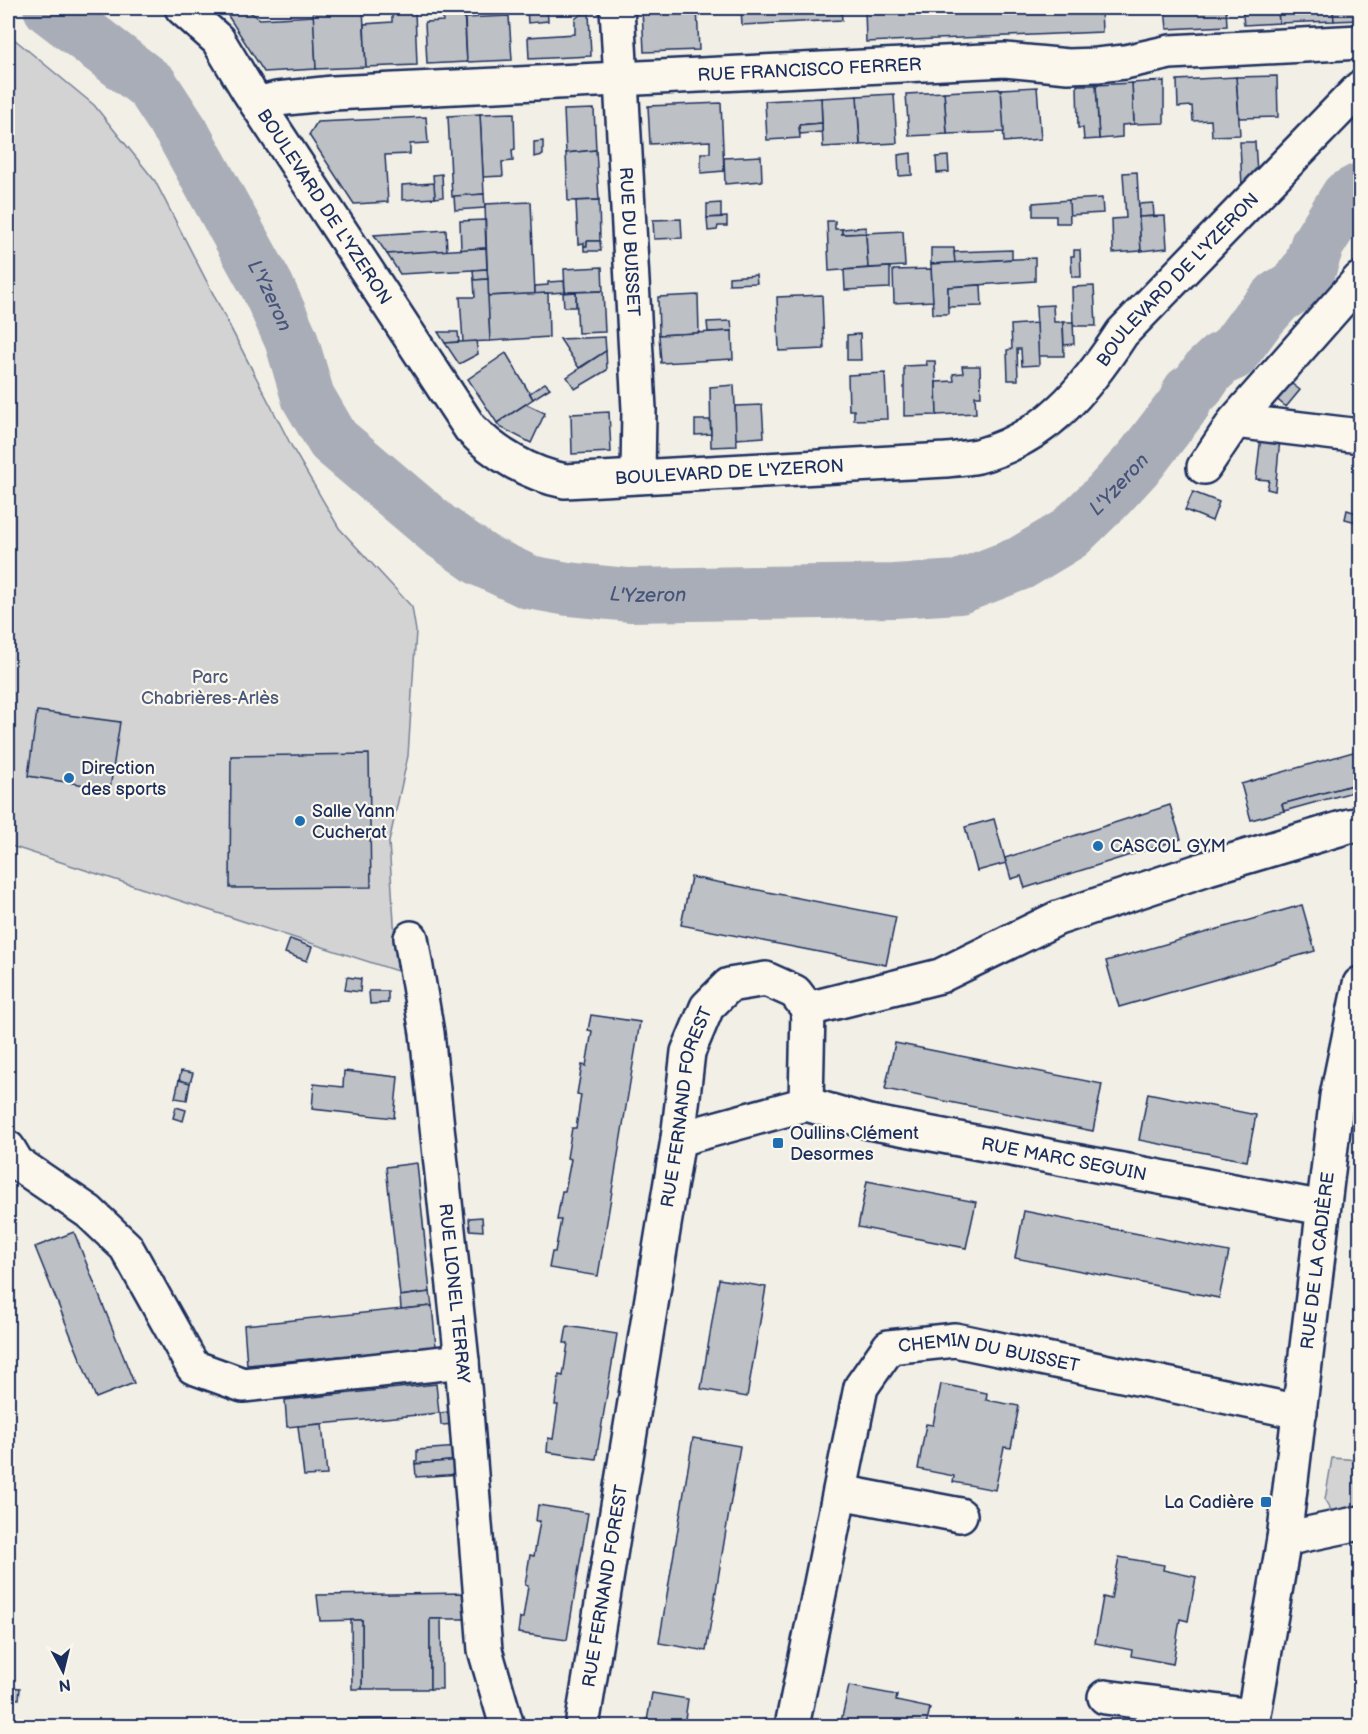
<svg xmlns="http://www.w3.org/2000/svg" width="1368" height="1734" viewBox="0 0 1368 1734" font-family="'Balsamiq Sans',sans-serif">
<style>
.green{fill:#d2d3d2;stroke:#768198;stroke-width:1.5}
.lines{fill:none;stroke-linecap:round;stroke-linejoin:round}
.river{stroke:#a9adb7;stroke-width:54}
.building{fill:#bdc0c4;stroke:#1b2f5e;stroke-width:1.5}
.minor-casing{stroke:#1b2f5e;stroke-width:38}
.minor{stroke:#fbf7ec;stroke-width:33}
.poi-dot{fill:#1f6fb2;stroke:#fbf7ec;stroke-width:2}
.labels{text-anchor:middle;stroke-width:4.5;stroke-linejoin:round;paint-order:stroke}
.street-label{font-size:18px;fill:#1b2f5e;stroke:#fbf7ec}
.park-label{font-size:18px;fill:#49587b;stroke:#fbf7ec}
.poi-label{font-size:18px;fill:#1b2f5e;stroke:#fbf7ec;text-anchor:start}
.water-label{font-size:20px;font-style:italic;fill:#465579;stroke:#fbf7ec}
</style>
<rect width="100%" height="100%" fill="#f2efe6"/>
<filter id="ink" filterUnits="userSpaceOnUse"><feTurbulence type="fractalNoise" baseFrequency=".0167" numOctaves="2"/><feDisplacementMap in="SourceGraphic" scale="12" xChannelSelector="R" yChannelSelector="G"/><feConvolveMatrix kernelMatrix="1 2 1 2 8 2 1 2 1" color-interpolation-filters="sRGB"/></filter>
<g filter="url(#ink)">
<!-- green -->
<g class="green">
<polygon points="8,34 94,105 155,181 293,449 339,528 412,607 416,631 408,756 389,842 397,971 8,845"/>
<polygon points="1332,1458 1360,1460 1360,1507 1332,1512 1325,1500"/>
</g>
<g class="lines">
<!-- river -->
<path class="river" id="s1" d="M50,8L152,86L182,132L267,286L291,339L308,397L333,440L439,530L482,560L529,582L568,589L629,595L894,591L959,587L1021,563L1069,534L1108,496L1141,460L1184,404L1189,392L1198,386L1208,371L1221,359L1232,354L1257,320L1278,297L1294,287L1310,267L1317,245L1347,197L1360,190"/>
</g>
<!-- building -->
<g class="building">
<polygon points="223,8 244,8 260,19 314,16 316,69 264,72"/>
<polygon points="363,8 366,67 316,69 313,10"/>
<polygon points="527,8 547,8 548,21 528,23"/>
<polygon points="642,8 697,8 699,50 644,52"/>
<polygon points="741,8 841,8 842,20 742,25"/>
<polygon points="865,8 1101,8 1102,32 866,42"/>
<polygon points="1165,8 1226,8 1227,26 1167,29"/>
<polygon points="1242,8 1278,8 1279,23 1244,25"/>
<polygon points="1278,8 1333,8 1334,21 1279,23"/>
<polygon points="1333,8 1360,8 1360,20 1334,21"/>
<polygon points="464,10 467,62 427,64 425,22 443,21 443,11"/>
<polygon points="415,11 417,65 366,67 364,24 392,22 392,13"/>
<polygon points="589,13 591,56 529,59 528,37 575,34 575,19 581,14"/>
<polygon points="509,16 512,60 467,62 465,18"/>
<polygon points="1277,76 1278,117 1239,118 1236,77"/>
<polygon points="1236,77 1240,135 1212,136 1211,120 1193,121 1192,106 1178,107 1177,80"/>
<polygon points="1164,81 1164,123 1134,124 1132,83"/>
<polygon points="1132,83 1134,124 1122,125 1122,137 1099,139 1096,85"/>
<polygon points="1077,85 1096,85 1099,139 1084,140 1083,128 1078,128"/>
<polygon points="1037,87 1041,139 1004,142 1001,89"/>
<polygon points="1001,89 1004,132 947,134 944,92"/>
<polygon points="944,92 947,134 909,136 906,94"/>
<polygon points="894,94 897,143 860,145 857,96"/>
<polygon points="857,96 860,145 823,147 821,98"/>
<polygon points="821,98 822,123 799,125 800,138 767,140 765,101"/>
<polygon points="721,103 724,171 701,173 701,153 710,153 710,141 650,144 648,106"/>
<polygon points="594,109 596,150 566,153 564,110"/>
<polygon points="514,113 515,149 512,150 513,161 502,162 503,176 483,177 480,114"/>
<polygon points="480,114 484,194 452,197 448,116"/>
<polygon points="426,117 428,143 410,144 410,154 385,155 388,202 354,204 309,135 317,122"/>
<polygon points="822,123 822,132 800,134 799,125"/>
<polygon points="543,141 543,155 534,157 534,142"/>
<polygon points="1240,142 1255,142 1257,173 1242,188"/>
<polygon points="596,150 599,200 568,201 566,153"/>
<polygon points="911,153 912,175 899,176 898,155"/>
<polygon points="761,156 762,181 725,184 724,158"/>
<polygon points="948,156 949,172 937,173 936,157"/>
<polygon points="1137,172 1141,251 1113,253 1112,219 1126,218 1123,173"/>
<polygon points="442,174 443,197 435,198 433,175"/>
<polygon points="434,183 435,198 402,200 402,185"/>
<polygon points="484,194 485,208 455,210 454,196"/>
<polygon points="1102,198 1103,213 1069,215 1069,200"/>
<polygon points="599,200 600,241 587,241 587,246 584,246 584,243 578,244 576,201"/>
<polygon points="1069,200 1070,223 1056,223 1056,216 1033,216 1033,203"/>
<polygon points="531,202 535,294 488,296 485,204"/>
<polygon points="721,203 721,217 707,218 707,204"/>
<polygon points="1153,203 1154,216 1139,217 1139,204"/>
<polygon points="1165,216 1167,248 1141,251 1139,217"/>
<polygon points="727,217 727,226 718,226 717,230 708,231 707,218"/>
<polygon points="681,219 682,238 654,239 653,220"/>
<polygon points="485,220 486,248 461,250 460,221"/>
<polygon points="827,221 835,221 835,229 842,229 842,234 866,233 868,268 829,271"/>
<polygon points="866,227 866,233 842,234 842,229"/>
<polygon points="446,230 447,251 387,254 374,235"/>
<polygon points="903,231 905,266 868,268 866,233"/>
<polygon points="587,241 600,241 601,251 584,251 584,246 587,246"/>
<polygon points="486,248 487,269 473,270 400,274 387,254"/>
<polygon points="931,248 954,248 955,263 931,264"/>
<polygon points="1012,250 1012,259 955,263 954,252"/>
<polygon points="1074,250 1080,250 1081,277 1072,277 1071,256 1074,256"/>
<polygon points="1035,258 1035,281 948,287 948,314 933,314 931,264"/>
<polygon points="602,267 603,291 565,292 564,269"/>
<polygon points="890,267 890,288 845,290 844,270"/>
<polygon points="487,269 488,279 474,280 473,270"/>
<polygon points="931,269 933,301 894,303 893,270"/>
<polygon points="756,275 757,283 729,284 729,277"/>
<polygon points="488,279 490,341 463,342 460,297 475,297 474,280"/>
<polygon points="564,281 565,292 535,294 535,286 548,285 548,282"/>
<polygon points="981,285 982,306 948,307 948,287"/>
<polygon points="1094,286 1096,326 1073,326 1072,287"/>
<polygon points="603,291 605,332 578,333 576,292"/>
<polygon points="576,292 576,307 564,307 563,293"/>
<polygon points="548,293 549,337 490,341 488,296"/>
<polygon points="698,295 699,333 659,335 658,297"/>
<polygon points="822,295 824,349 779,351 777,297"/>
<polygon points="1053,305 1054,322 1063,322 1064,356 1038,356 1036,306"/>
<polygon points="731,321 732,331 708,332 707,322"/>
<polygon points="1063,322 1073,322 1074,344 1064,345"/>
<polygon points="1037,323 1039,365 1022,366 1021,349 1017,349 1018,380 1008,380 1007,350 1012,349 1011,325"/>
<polygon points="732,331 733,359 661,363 659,335"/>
<polygon points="438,332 458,332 459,342 445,343"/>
<polygon points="860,334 861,360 847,360 847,335"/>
<polygon points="605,337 606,351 579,368 560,339"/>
<polygon points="476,341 478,354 459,364 445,343"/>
<polygon points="606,351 607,370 575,389 567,377"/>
<polygon points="506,353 533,399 497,423 468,379"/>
<polygon points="926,361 935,361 937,415 904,416 904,366 927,365"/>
<polygon points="962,366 980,366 981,396 975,396 976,413 937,415 936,382 954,381 953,374 963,373"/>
<polygon points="885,373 887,419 854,420 854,410 849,410 848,375"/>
<polygon points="1287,380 1300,390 1286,407 1273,396"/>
<polygon points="545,383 550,388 533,399 530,393"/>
<polygon points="734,385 737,446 711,447 710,387"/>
<polygon points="526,404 545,413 531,443 500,427 497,423"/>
<polygon points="762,405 764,437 736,439 735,406"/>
<polygon points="609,412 611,452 572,454 571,414"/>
<polygon points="695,420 710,420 711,434 695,435"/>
<polygon points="1261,436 1280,438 1275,491 1267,489 1269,480 1256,479"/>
<polygon points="1193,492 1219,502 1212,521 1185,510"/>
<polygon points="1347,510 1360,514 1360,523 1345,519"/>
<polygon points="37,711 120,722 110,789 28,776"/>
<polygon points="1360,750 1360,783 1282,804 1284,811 1251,820 1241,784"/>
<polygon points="369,754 371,887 230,888 231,756"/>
<polygon points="1360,783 1360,790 1284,811 1282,804"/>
<polygon points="1170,805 1181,839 1025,888 1021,876 1011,879 1005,858"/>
<polygon points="994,819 1006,863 977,871 965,827"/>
<polygon points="691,877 896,917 886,965 681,925"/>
<polygon points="1302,905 1315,951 1119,1007 1106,961"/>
<polygon points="290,939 312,947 307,961 285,953"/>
<polygon points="347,977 361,979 360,992 345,990"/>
<polygon points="369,991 388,991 388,1003 370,1004"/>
<polygon points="591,1015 640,1022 598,1276 549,1268 552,1252 555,1252 561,1220 557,1220 562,1191 565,1191 571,1159 567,1158 572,1128 576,1128 581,1095 577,1094 582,1065 586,1066 592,1031 588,1030"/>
<polygon points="895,1043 1102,1084 1093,1131 885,1089"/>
<polygon points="181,1071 193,1073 190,1083 179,1080"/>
<polygon points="344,1071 398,1077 394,1118 312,1109 314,1084 343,1087"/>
<polygon points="179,1080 190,1083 187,1100 175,1098"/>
<polygon points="1148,1093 1256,1115 1247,1161 1139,1140"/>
<polygon points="176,1107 186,1110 183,1121 173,1118"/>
<polygon points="417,1163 430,1292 400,1296 386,1167"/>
<polygon points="867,1181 976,1202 966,1248 858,1227"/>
<polygon points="1024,1211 1229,1252 1219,1298 1015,1258"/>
<polygon points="482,1217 483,1231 470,1230 469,1218"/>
<polygon points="74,1232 134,1383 96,1398 35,1247"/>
<polygon points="719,1279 766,1287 747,1397 701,1389"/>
<polygon points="430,1292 432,1306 401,1309 400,1296"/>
<polygon points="432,1306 436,1347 247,1365 244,1325"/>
<polygon points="567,1326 617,1334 596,1459 547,1452 548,1438 553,1439 558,1405 555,1405 559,1375 563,1376 568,1343 564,1343"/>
<polygon points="436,1384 439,1413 287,1427 285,1400"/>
<polygon points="941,1384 987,1393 986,1400 1019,1406 1011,1448 1004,1447 995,1490 953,1482 954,1476 918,1469 926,1424 933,1425"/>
<polygon points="457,1411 457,1424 441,1425 440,1413"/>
<polygon points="322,1424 327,1475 304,1476 298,1426"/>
<polygon points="693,1438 740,1446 706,1651 659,1643"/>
<polygon points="460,1447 461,1460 415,1464 415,1461 417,1461 417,1450"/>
<polygon points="461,1460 461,1474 416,1477 415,1464"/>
<polygon points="538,1505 588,1513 567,1640 518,1633 520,1618 523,1618 528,1586 525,1585 530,1555 534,1556 540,1521 536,1521"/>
<polygon points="1119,1557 1164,1565 1163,1570 1196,1577 1188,1621 1180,1619 1173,1664 1131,1656 1132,1650 1095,1643 1103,1597 1111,1599"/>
<polygon points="467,1593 470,1619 430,1619 430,1689 362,1689 362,1620 320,1621 317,1595"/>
<polygon points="430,1619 441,1619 442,1689 430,1689"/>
<polygon points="351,1620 362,1620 362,1689 352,1689"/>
<polygon points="849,1686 897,1695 896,1701 930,1708 926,1726 840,1726"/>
<polygon points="8,1687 20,1688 19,1699 8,1698"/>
<polygon points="652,1693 688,1699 684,1726 646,1726"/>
<polygon points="415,1719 415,1726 333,1726 333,1720"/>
</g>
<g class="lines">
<defs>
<g id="minor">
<path id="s2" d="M182,8L218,40L248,90L470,428C495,454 529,474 565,481L946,460C956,459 968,458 978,456C1046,438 1085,390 1122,333L1360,88"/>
<path id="s3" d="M617,8L639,409L638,476"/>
<path id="s4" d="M257,104L277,99L333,93L1005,60L1068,66L1097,65L1125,62L1170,52L1360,42"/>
<polyline points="1360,279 1235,421 1360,436"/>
<polyline points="1204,467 1235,421"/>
<path id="s5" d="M411,938L427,1033L462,1361L485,1650L507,1726"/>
<polyline points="808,1009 940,976 1058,918 1208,868 1349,826 1360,825"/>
<path id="s6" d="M806,1104L869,1122L1323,1208"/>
<polyline points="806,1104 808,1009"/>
<polyline points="678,1139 806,1104"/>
<polyline points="8,1148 17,1163 89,1212 126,1247 193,1367 243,1385 462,1361"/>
<polyline points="840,1492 960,1515"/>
<polyline points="1284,1539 1360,1523"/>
<polyline points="1105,1697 1253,1716"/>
<path id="s7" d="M582,1726L678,1139L688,1052L707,1007L729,985L766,979L795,992L808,1009"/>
<path id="s8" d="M792,1726L861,1387L889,1347L955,1340L1300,1412"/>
<path id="s9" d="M1252,1726L1284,1539L1337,1096L1360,984"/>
</g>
</defs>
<!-- minor casing -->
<use href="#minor" class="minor-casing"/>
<!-- minor -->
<use href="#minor" class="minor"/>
</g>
</g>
<!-- markers -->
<g class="poi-dot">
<circle cx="69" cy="778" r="6"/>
<circle cx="300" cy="821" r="6"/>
<circle cx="1098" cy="846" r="6"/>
<rect x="772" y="1137" width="12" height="12" rx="3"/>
<rect x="1260" y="1496" width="12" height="12" rx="3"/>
</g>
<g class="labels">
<!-- street labels -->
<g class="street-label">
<text dy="6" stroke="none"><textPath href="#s4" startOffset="554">RUE FRANCISCO FERRER</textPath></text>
<text dy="6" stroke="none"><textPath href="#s2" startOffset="246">BOULEVARD DE L'YZERON</textPath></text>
<text dy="6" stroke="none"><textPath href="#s3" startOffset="234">RUE DU BUISSET</textPath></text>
<text dy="6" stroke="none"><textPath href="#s2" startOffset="1306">BOULEVARD DE L'YZERON</textPath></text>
<text dy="6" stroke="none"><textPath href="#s2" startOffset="786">BOULEVARD DE L'YZERON</textPath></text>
<text dy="6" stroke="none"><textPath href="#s7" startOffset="628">RUE FERNAND FOREST</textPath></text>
<text dy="6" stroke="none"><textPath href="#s6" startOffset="264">RUE MARC SEGUIN</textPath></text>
<text dy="6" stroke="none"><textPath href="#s9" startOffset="470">RUE DE LA CADIÈRE</textPath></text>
<text dy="6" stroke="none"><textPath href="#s5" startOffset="358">RUE LIONEL TERRAY</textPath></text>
<text dy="6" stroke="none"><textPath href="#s8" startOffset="496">CHEMIN DU BUISSET</textPath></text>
<text dy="6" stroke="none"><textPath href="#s7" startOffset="142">RUE FERNAND FOREST</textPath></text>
</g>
<!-- park labels -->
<g class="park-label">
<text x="210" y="683">Parc<tspan x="210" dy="21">Chabrières-Arlès</tspan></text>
</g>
<!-- poi labels -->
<g class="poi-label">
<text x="81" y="774">Direction<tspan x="81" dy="21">des sports</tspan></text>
<text x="312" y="817">Salle Yann<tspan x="312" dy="21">Cucherat</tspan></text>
<text x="1110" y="852">CASCOL GYM</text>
<text x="790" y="1139">Oullins Clément<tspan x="790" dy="21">Desormes</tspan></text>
<text x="1254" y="1508" text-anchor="end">La Cadière</text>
</g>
<!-- water labels -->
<g class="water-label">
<text dy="7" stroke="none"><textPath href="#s1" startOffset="369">L'Yzeron</textPath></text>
<text dy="7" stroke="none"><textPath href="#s1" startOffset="1395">L'Yzeron</textPath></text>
<text dy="7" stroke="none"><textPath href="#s1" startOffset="891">L'Yzeron</textPath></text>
</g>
</g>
<!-- margin -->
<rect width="1368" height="1734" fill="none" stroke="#fbf7ec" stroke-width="30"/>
<rect x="15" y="15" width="1338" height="1704" fill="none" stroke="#1b2f5e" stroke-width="2" filter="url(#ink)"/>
<!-- north arrow -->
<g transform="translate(63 1671) rotate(173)" stroke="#fbf7ec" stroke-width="4.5" paint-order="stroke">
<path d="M0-4.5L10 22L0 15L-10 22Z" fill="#1b2f5e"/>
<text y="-9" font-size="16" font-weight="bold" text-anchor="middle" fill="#1b2f5e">N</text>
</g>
</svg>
